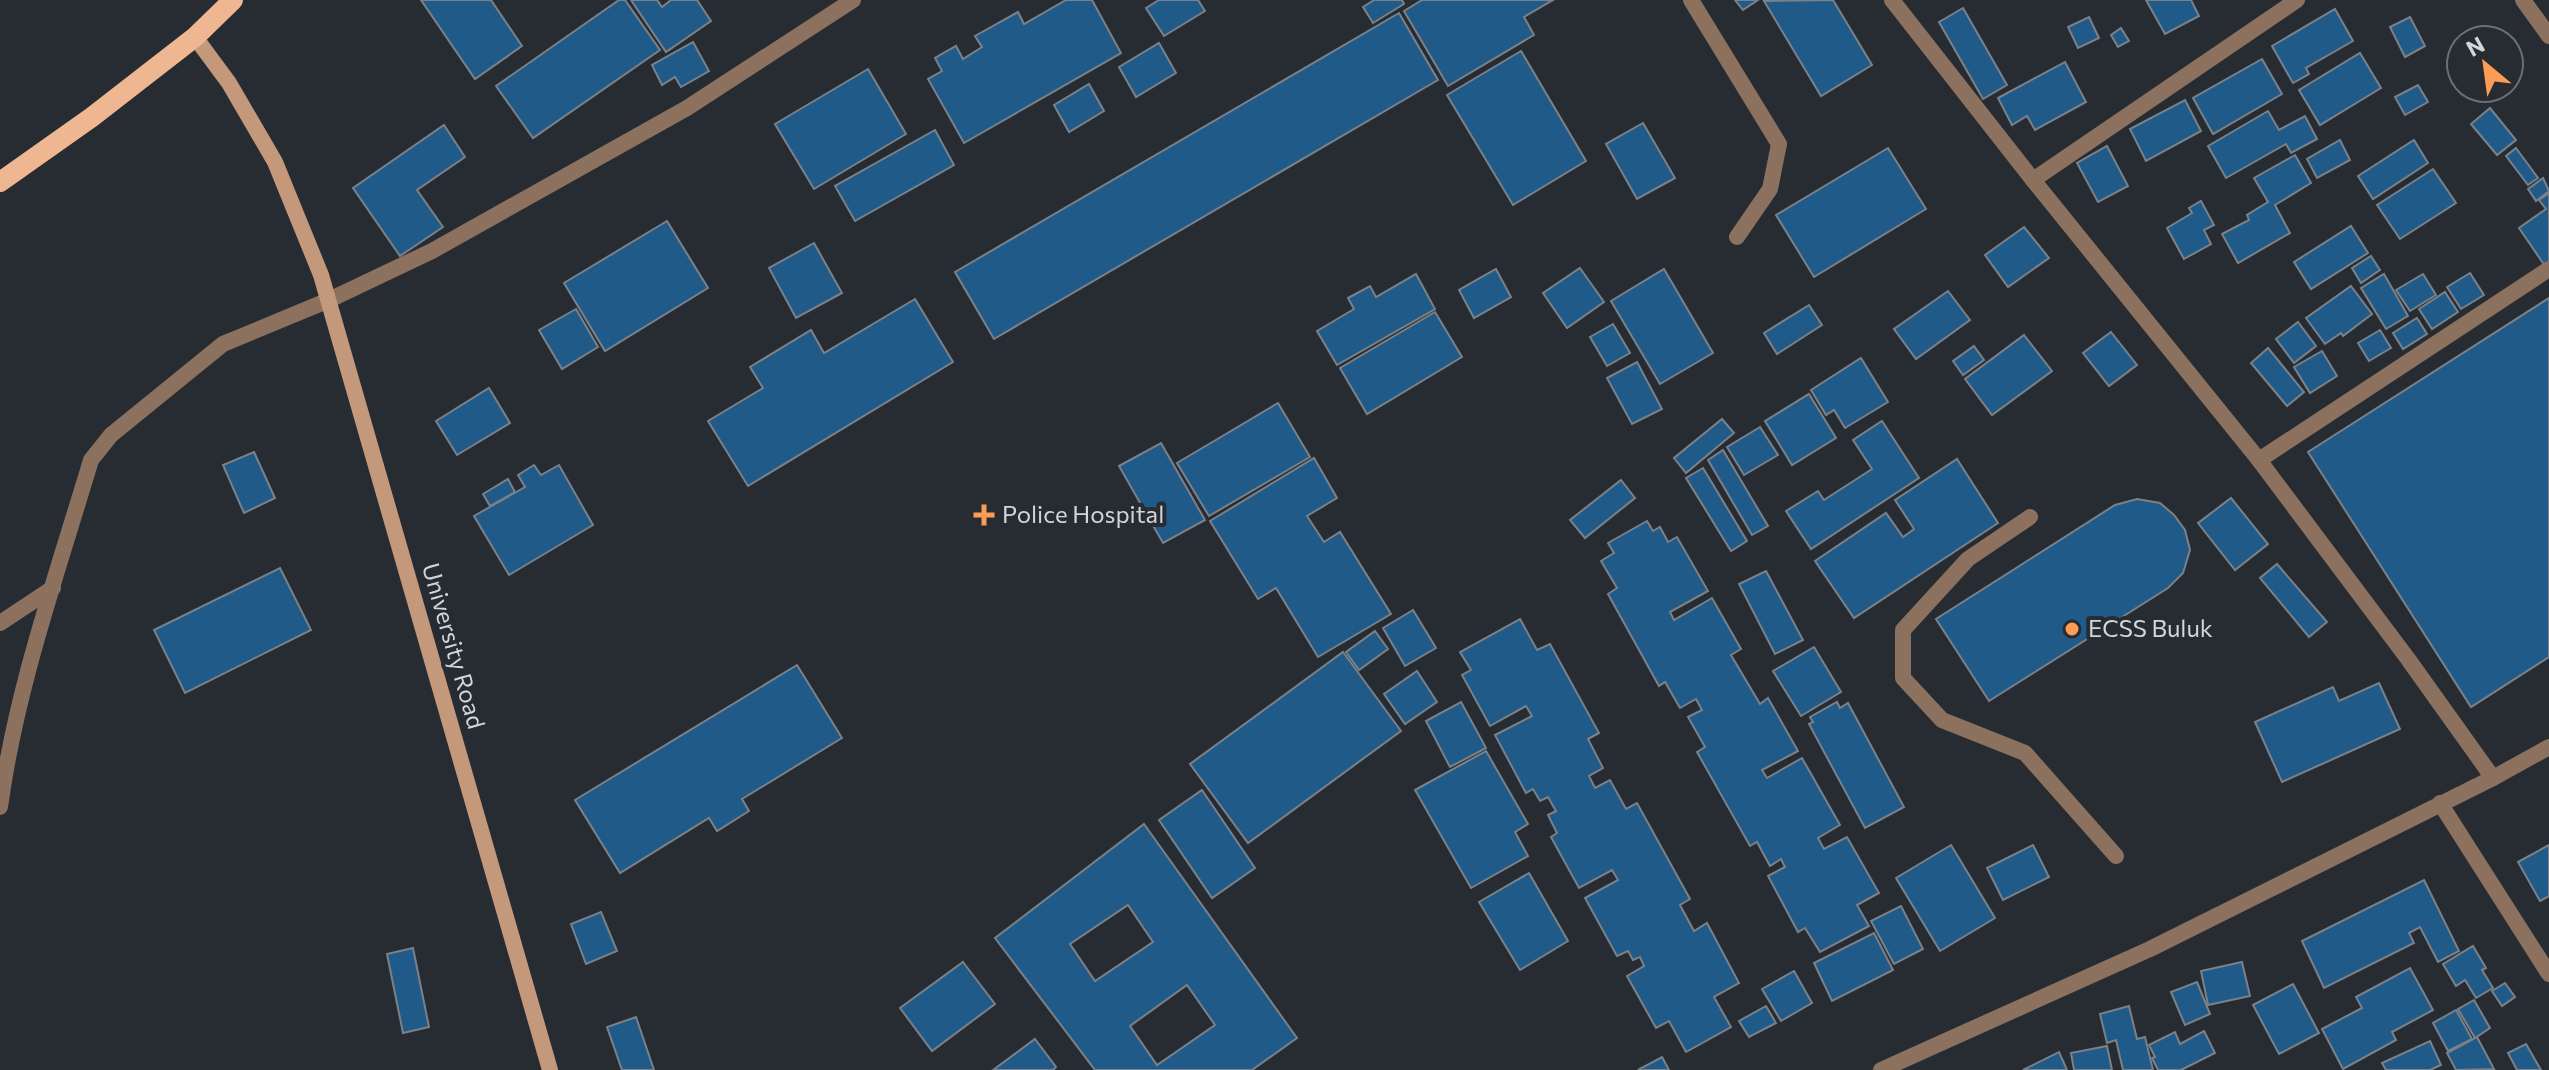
<svg xmlns="http://www.w3.org/2000/svg" width="2549" height="1070" viewBox="0 0 2549 1070" font-family="Commissioner,sans-serif">
<style>
.building{fill:#205a89;stroke:#7a8188;stroke-width:2;fill-rule:evenodd}
.lines{fill:none;stroke-linecap:round;stroke-linejoin:round}
.lane{stroke:#8c715f;stroke-width:16}
.street{stroke:#8c715f;stroke-width:16}
.secondary{stroke:#c4987b;stroke-width:16}
.primary{stroke:#efb791;stroke-width:20}
.poi-dot{fill:#fd9d55;stroke:#262c31;stroke-width:3}
.labels{text-anchor:middle;stroke-width:8;stroke-linejoin:round;paint-order:stroke}
.poi-label{font-size:24px;fill:#d2d6d9;stroke:#262c31;text-anchor:start}
.street-label{font-size:24px;fill:#d2d6d9;stroke:#262c31}
</style>
<rect width="100%" height="100%" fill="#262c31"/>
<!-- building -->
<g class="building">
<polygon points="421,0 491,0 522,46 475,79"/>
<polygon points="619,0 625,0 660,50 533,138 496,86"/>
<polygon points="631,0 657,0 662,7 671,0 697,0 711,21 666,52"/>
<polygon points="1066,0 1092,0 1121,53 964,143 928,79 942,71 935,58 956,46 963,59 982,47 975,36 1018,12 1024,24"/>
<polygon points="1159,0 1198,0 1205,11 1164,36 1146,8"/>
<polygon points="1374,0 1402,0 1404,4 1373,23 1363,7"/>
<polygon points="1422,0 1553,0 1524,17 1534,35 1448,86 1404,11"/>
<polygon points="1735,0 1758,0 1743,10"/>
<polygon points="1833,0 1872,65 1821,96 1764,1"/>
<polygon points="2146,0 2191,0 2199,16 2165,34"/>
<polygon points="1963,8 2007,85 1983,99 1939,22"/>
<polygon points="2335,9 2353,41 2306,68 2309,74 2293,83 2272,46"/>
<polygon points="1399,13 1438,80 994,339 955,272"/>
<polygon points="2089,17 2099,38 2078,48 2068,27"/>
<polygon points="2410,17 2425,46 2405,57 2390,27"/>
<polygon points="2121,28 2129,41 2118,47 2111,35"/>
<polygon points="693,42 709,71 681,87 675,77 662,85 652,65"/>
<polygon points="1159,43 1176,73 1136,97 1119,67"/>
<polygon points="1521,51 1586,161 1513,205 1447,95"/>
<polygon points="2360,53 2381,88 2320,125 2299,90"/>
<polygon points="2262,59 2282,94 2213,134 2193,98"/>
<polygon points="2065,62 2086,102 2035,130 2027,116 2012,125 1998,98"/>
<polygon points="868,69 906,134 814,189 775,124"/>
<polygon points="1089,84 1104,111 1069,132 1054,105"/>
<polygon points="2418,85 2428,102 2405,115 2395,97"/>
<polygon points="2185,100 2201,131 2146,161 2130,129"/>
<polygon points="2490,108 2516,140 2497,155 2471,124"/>
<polygon points="2268,111 2279,130 2305,116 2317,139 2291,153 2286,144 2226,178 2208,146"/>
<polygon points="1643,123 1675,178 1637,199 1606,144"/>
<polygon points="444,125 465,157 417,190 443,227 400,256 353,188"/>
<polygon points="935,130 954,165 855,221 835,186"/>
<polygon points="2340,140 2350,160 2317,178 2307,159"/>
<polygon points="2414,140 2428,163 2373,199 2358,176"/>
<polygon points="2107,146 2128,186 2098,202 2077,163"/>
<polygon points="1888,148 1926,209 1814,277 1776,215"/>
<polygon points="2516,148 2538,178 2528,185 2506,156"/>
<polygon points="2295,155 2311,183 2275,205 2290,233 2238,263 2222,234 2249,220 2247,215 2268,202 2254,178"/>
<polygon points="2433,169 2456,203 2400,239 2377,205"/>
<polygon points="2543,178 2549,191 2536,201 2528,189"/>
<polygon points="2549,193 2549,264 2545,266 2519,228 2546,209 2539,200"/>
<polygon points="2201,201 2214,225 2204,230 2211,244 2184,259 2167,228 2192,213 2189,208"/>
<polygon points="667,221 708,288 605,351 564,283"/>
<polygon points="2351,226 2368,253 2311,289 2294,262"/>
<polygon points="2024,227 2049,258 2008,287 1985,255"/>
<polygon points="814,243 842,293 796,318 769,268"/>
<polygon points="2371,256 2380,270 2361,283 2352,268"/>
<polygon points="1580,268 1604,302 1567,328 1543,293"/>
<polygon points="1496,269 1511,297 1474,318 1459,290"/>
<polygon points="1664,269 1713,353 1660,384 1611,301"/>
<polygon points="2470,273 2484,295 2461,309 2447,287"/>
<polygon points="1416,274 1435,309 1337,365 1317,331 1354,309 1348,298 1370,286 1376,297"/>
<polygon points="2384,274 2408,316 2386,329 2361,288"/>
<polygon points="2423,274 2436,295 2410,311 2396,290"/>
<polygon points="2351,286 2372,314 2343,336 2341,333 2325,344 2306,318"/>
<polygon points="1948,291 1970,320 1916,359 1894,329"/>
<polygon points="2445,292 2458,312 2432,329 2419,309"/>
<polygon points="2549,298 2549,657 2471,707 2308,452"/>
<polygon points="915,299 953,362 748,486 708,421 763,388 750,367 811,330 824,353"/>
<polygon points="1809,305 1822,325 1777,354 1764,333"/>
<polygon points="576,309 598,347 562,369 539,330"/>
<polygon points="1435,312 1462,357 1367,414 1340,368"/>
<polygon points="2417,318 2427,334 2403,349 2393,333"/>
<polygon points="2298,322 2316,346 2294,363 2276,339"/>
<polygon points="1613,324 1630,353 1607,366 1590,337"/>
<polygon points="2380,330 2391,348 2369,361 2358,343"/>
<polygon points="2111,332 2137,365 2109,386 2083,353"/>
<polygon points="2024,335 2052,371 1992,415 1965,379"/>
<polygon points="1974,346 1984,360 1963,375 1953,361"/>
<polygon points="2268,348 2304,392 2287,406 2251,363"/>
<polygon points="2322,351 2337,376 2310,393 2294,367"/>
<polygon points="1861,358 1888,402 1845,428 1834,410 1826,415 1811,390"/>
<polygon points="1637,362 1662,409 1632,424 1607,378"/>
<polygon points="489,388 510,423 457,455 436,421"/>
<polygon points="1809,394 1836,438 1792,465 1765,421"/>
<polygon points="1278,403 1310,457 1209,516 1177,463"/>
<polygon points="1722,419 1734,433 1686,473 1674,458"/>
<polygon points="1882,421 1919,478 1811,549 1786,511 1818,491 1824,500 1872,469 1853,440"/>
<polygon points="1760,427 1778,455 1744,475 1727,447"/>
<polygon points="1161,443 1205,520 1163,543 1119,466"/>
<polygon points="1723,450 1768,526 1752,535 1708,460"/>
<polygon points="254,452 275,498 244,513 223,465"/>
<polygon points="1314,458 1337,498 1307,516 1324,542 1340,532 1391,614 1318,657 1276,588 1258,599 1210,521"/>
<polygon points="1957,459 1998,523 1854,618 1815,561 1886,513 1903,537 1914,529 1895,500"/>
<polygon points="534,465 541,475 559,465 593,525 509,575 474,516 525,487 518,475"/>
<polygon points="1703,468 1747,541 1731,551 1686,478"/>
<polygon points="508,479 515,492 490,506 483,494"/>
<polygon points="1621,480 1635,498 1585,538 1570,520"/>
<polygon points="2231,498 2268,544 2235,570 2198,523"/>
<polygon points="2137,499 2160,503 2174,515 2185,530 2190,550 2183,573 2168,588 1989,701 1936,619 2115,505"/>
<polygon points="1647,521 1653,531 1660,527 1668,542 1677,537 1708,591 1670,612 1674,620 1712,598 1741,649 1731,655 1760,704 1768,698 1798,751 1762,770 1767,778 1802,758 1840,825 1818,838 1824,849 1847,837 1879,893 1857,905 1869,926 1820,952 1805,928 1798,932 1768,876 1785,867 1781,859 1770,866 1757,842 1750,846 1697,752 1705,747 1688,717 1702,710 1696,699 1680,708 1665,682 1659,686 1608,594 1617,588 1601,561 1614,553 1608,543"/>
<polygon points="2277,564 2327,622 2309,637 2260,578"/>
<polygon points="280,568 311,630 185,693 154,630"/>
<polygon points="1766,571 1803,640 1775,654 1739,584"/>
<polygon points="1413,610 1436,648 1405,666 1383,628"/>
<polygon points="1520,619 1537,650 1550,644 1599,733 1588,739 1603,768 1589,776 1595,788 1610,780 1626,809 1637,803 1690,899 1680,905 1694,931 1707,923 1739,983 1714,997 1731,1027 1686,1052 1669,1021 1656,1028 1627,976 1644,966 1640,957 1633,960 1628,951 1617,956 1585,898 1618,880 1612,870 1579,888 1551,837 1557,833 1548,815 1556,811 1548,797 1540,801 1533,789 1526,793 1495,735 1532,716 1526,706 1490,726 1462,675 1471,670 1460,652"/>
<polygon points="1375,631 1388,649 1359,670 1346,652"/>
<polygon points="1814,647 1841,692 1801,716 1773,671"/>
<polygon points="1343,652 1401,731 1248,843 1190,764"/>
<polygon points="797,665 842,738 742,799 749,811 717,831 709,818 620,873 575,800"/>
<polygon points="1417,671 1437,702 1405,724 1384,694"/>
<polygon points="2379,683 2400,729 2282,782 2255,722 2333,687 2339,701"/>
<polygon points="1461,702 1486,748 1450,767 1426,721"/>
<polygon points="1837,702 1840,708 1848,703 1904,807 1865,828 1809,724 1813,722 1810,717"/>
<polygon points="1486,751 1528,824 1515,832 1528,856 1471,888 1415,790"/>
<polygon points="1202,790 1255,868 1212,898 1159,820"/>
<path d="M1144,824L1297,1038L1252,1070H1095L995,938ZM1128,905L1153,942L1095,981L1070,944ZM1187,985L1215,1025L1157,1065L1130,1026Z"/>
<polygon points="1951,845 1995,918 1940,951 1896,878"/>
<polygon points="2033,845 2049,877 2003,900 1987,868"/>
<polygon points="2549,845 2549,896 2540,901 2518,862"/>
<polygon points="1529,873 1568,941 1520,970 1479,902"/>
<polygon points="2424,880 2459,951 2438,962 2420,927 2409,933 2414,943 2324,988 2302,941"/>
<polygon points="1901,906 1923,949 1894,964 1871,921"/>
<polygon points="601,912 617,951 586,964 571,924"/>
<polygon points="1874,933 1893,970 1832,1001 1814,963"/>
<polygon points="2473,946 2486,968 2482,970 2493,988 2476,998 2465,980 2456,986 2443,964"/>
<polygon points="413,948 429,1027 403,1033 387,954"/>
<polygon points="963,962 995,1004 932,1051 900,1008"/>
<polygon points="2242,962 2250,996 2208,1005 2201,971"/>
<polygon points="2410,968 2433,1010 2392,1032 2396,1040 2343,1069 2322,1029 2362,1008 2356,997"/>
<polygon points="1794,971 1812,1003 1781,1021 1762,989"/>
<polygon points="2197,982 2210,1014 2185,1025 2171,992"/>
<polygon points="2505,983 2515,997 2502,1006 2492,991"/>
<polygon points="2293,984 2319,1033 2279,1054 2253,1005"/>
<polygon points="2474,1000 2490,1028 2475,1038 2458,1009"/>
<polygon points="1766,1006 1776,1023 1749,1037 1739,1021"/>
<polygon points="2129,1006 2137,1039 2145,1037 2153,1070 2123,1070 2116,1040 2107,1043 2100,1014"/>
<polygon points="2456,1010 2472,1039 2448,1051 2433,1023"/>
<polygon points="636,1017 654,1070 622,1070 607,1027"/>
<polygon points="2204,1031 2215,1053 2181,1070 2158,1070 2152,1058 2155,1057 2149,1045 2175,1032 2180,1044"/>
<polygon points="2477,1037 2494,1069 2456,1070 2447,1053"/>
<polygon points="1035,1039 1056,1067 1053,1070 993,1070"/>
<polygon points="2430,1041 2441,1065 2430,1070 2386,1070 2382,1063"/>
<polygon points="2526,1044 2541,1070 2517,1070 2508,1053"/>
<polygon points="2107,1046 2112,1070 2074,1070 2071,1053"/>
<polygon points="2059,1052 2067,1070 2023,1070"/>
<polygon points="1662,1057 1669,1070 1638,1070"/>
</g>
<g class="lines">
<!-- lane -->
<g class="lane">
<polyline points="0,623 53,588"/>
<path d="M0,807C16,689 57,574 91,460L111,435L223,344L329,300"/>
</g>
<!-- street -->
<g class="street">
<polyline points="1691,0 1779,144 1770,189 1737,237"/>
<polyline points="1892,0 2033,180 2259,460 2408,659 2493,778"/>
<polyline points="2523,0 2549,36"/>
<polyline points="2033,180 2297,0"/>
<polyline points="329,300 432,251 687,108 853,0"/>
<polyline points="2259,460 2549,269"/>
<polyline points="2030,517 1968,559 1903,630 1903,678 1942,720 2025,753 2116,856"/>
<polyline points="2440,803 2549,974"/>
<polyline points="1881,1070 2150,949 2493,778 2549,747"/>
</g>
<!-- secondary -->
<polyline class="secondary" points="195,37 229,83 275,162 321,275 550,1070"/>
<!-- primary -->
<polyline class="primary" points="0,182 92,117 195,37 233,0"/>
</g>
<!-- markers -->
<g class="poi-dot">
<path d="M980 503h8v8h8v8h-8v8h-8v-8h-8v-8h8z"/>
<circle cx="2072" cy="629" r="8"/>
</g>
<g class="labels">
<!-- poi labels -->
<g class="poi-label">
<text x="1002" y="523">Police Hospital</text>
<text x="2088" y="637">ECSS Buluk</text>
</g>
<!-- street labels -->
<g class="street-label">
<text transform="translate(453 646) rotate(74)" y="8">University Road</text>
</g>
</g>
<!-- north arrow -->
<g transform="translate(2485 64) rotate(331)"><circle r="38" fill="#262c31" stroke="#6b7074" stroke-width="2"/>
<path d="M0-6L14 30L0 20L-14 30Z" fill="#fd9d55"/>
<text y="-12" font-size="22" font-weight="bold" text-anchor="middle" fill="#d2d6d9">N</text>
</g>
</svg>
